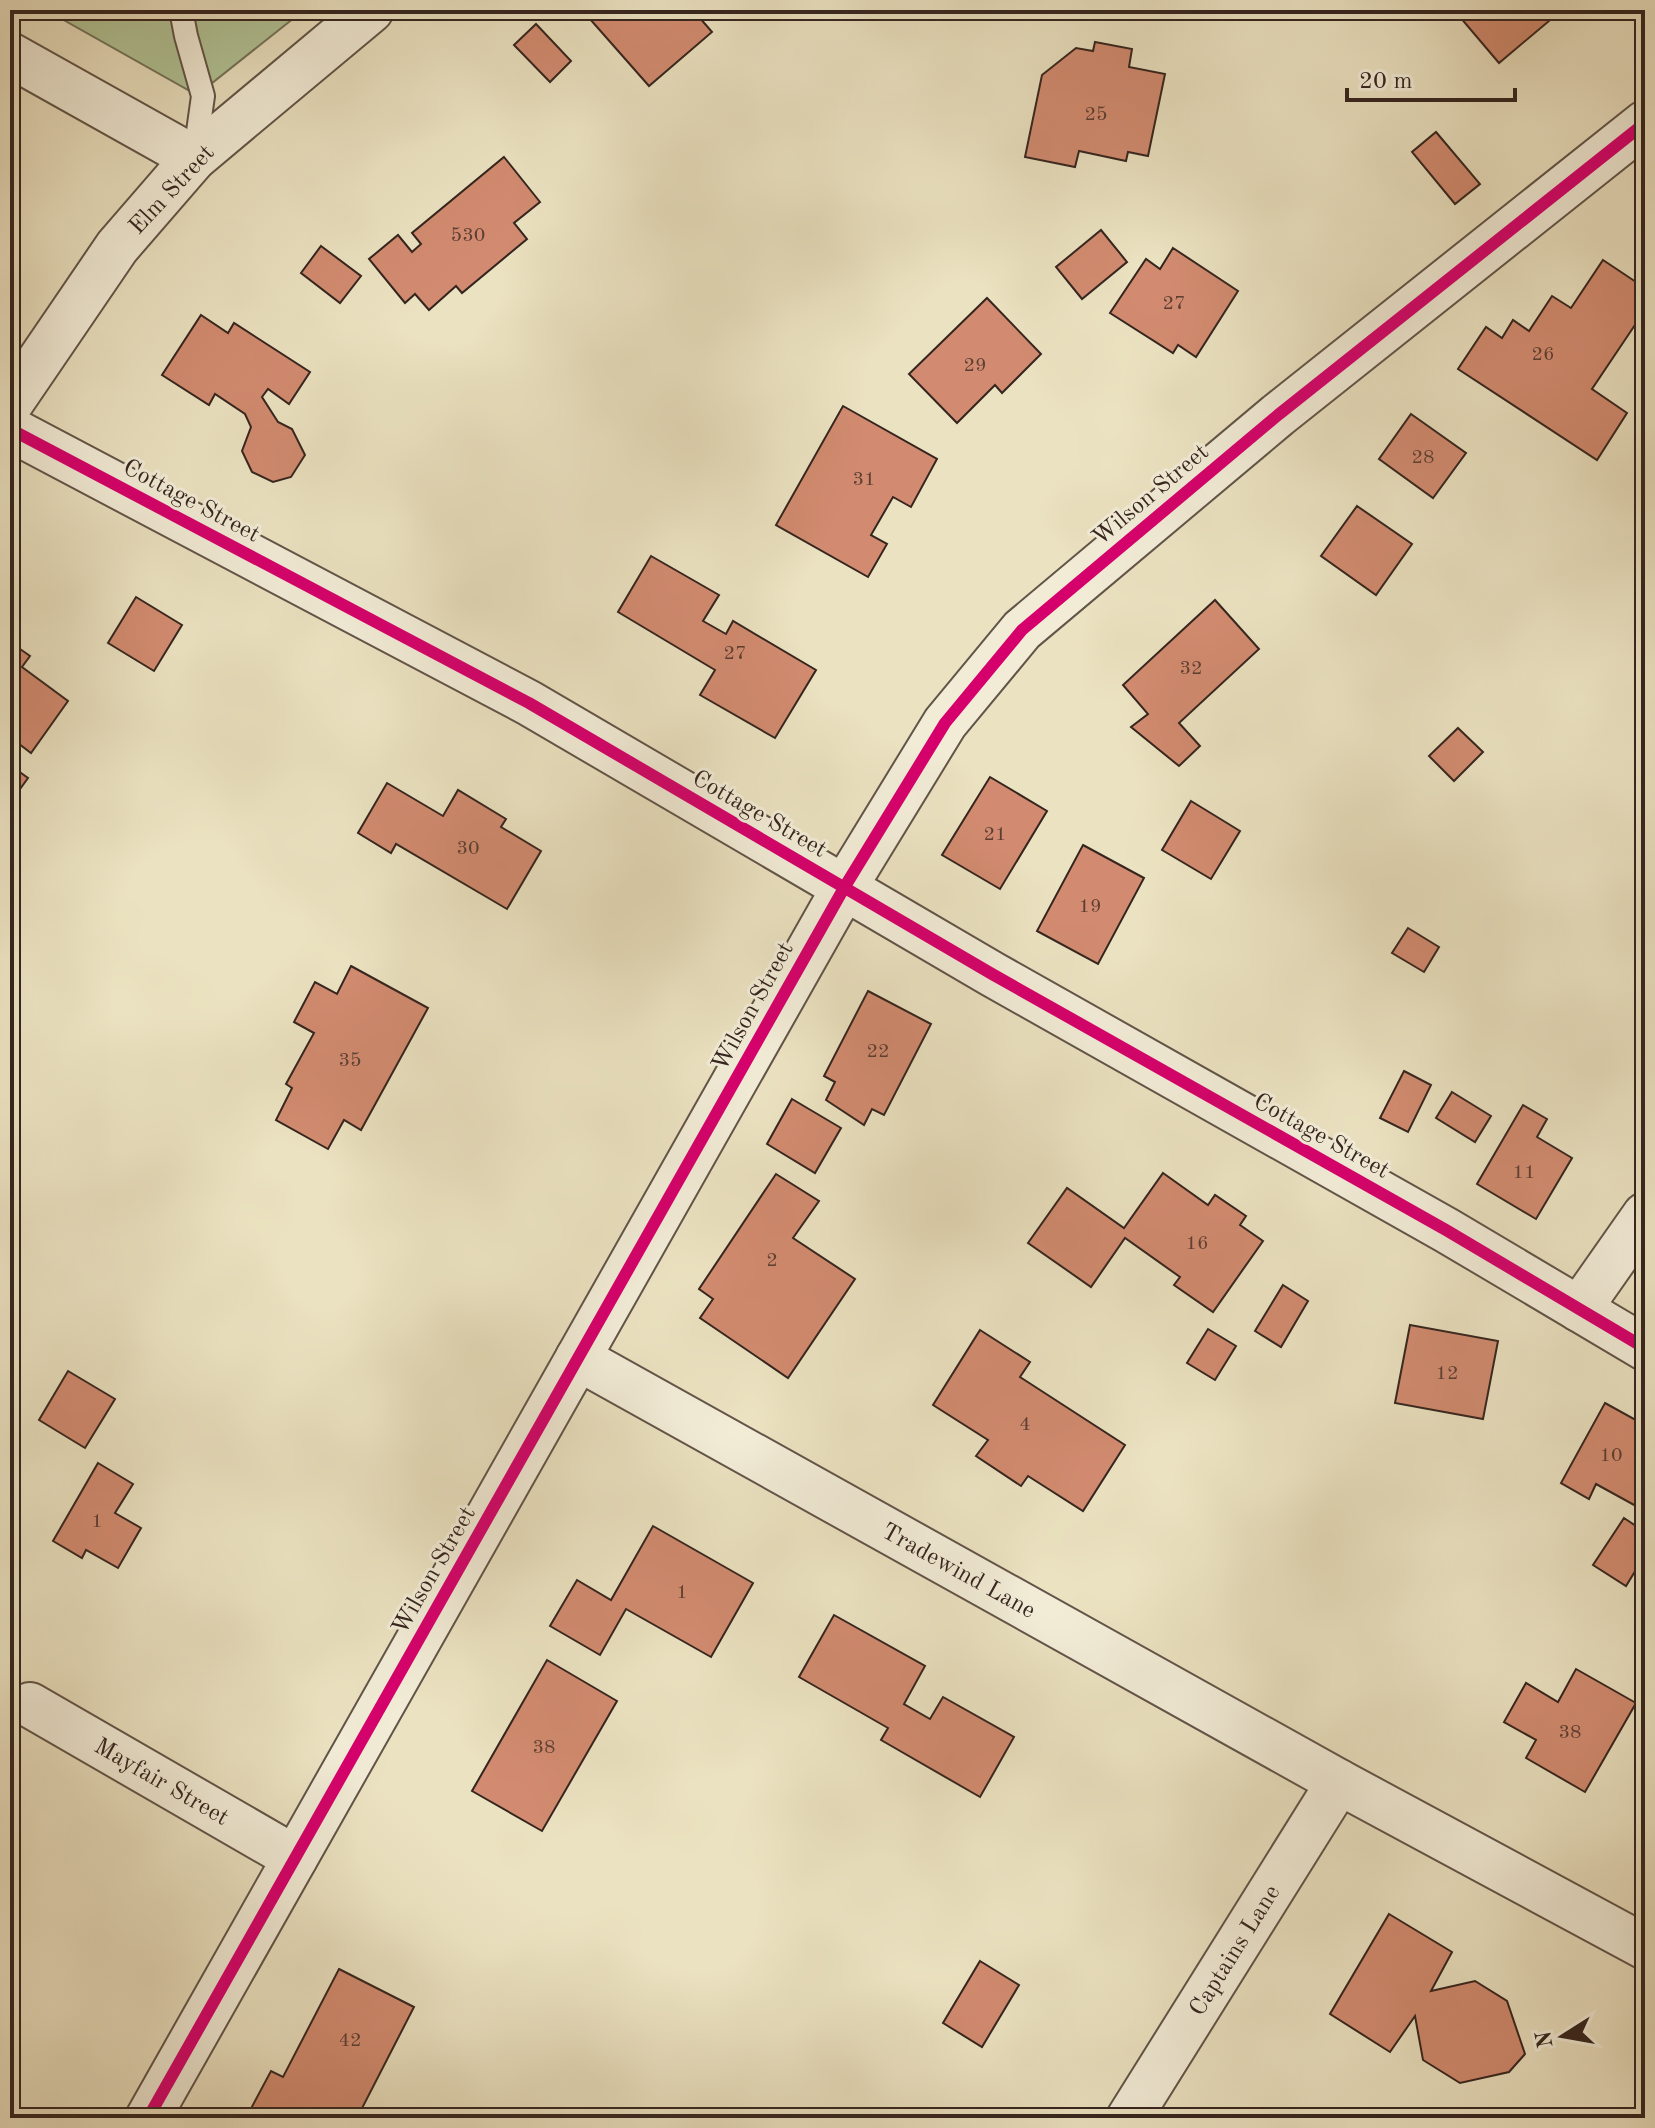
<svg xmlns="http://www.w3.org/2000/svg" width="1655" height="2128" viewBox="0 0 1655 2128" font-family="'Old Standard TT',serif">
<style>
.green{fill:#b2c497;stroke:#74745b;stroke-width:2}
.building{fill:#d28b70;stroke:#35251f;stroke-width:2}
.lines{fill:none;stroke-linecap:round;stroke-linejoin:round}
.service-casing{stroke:#625448;stroke-width:26}
.minor-casing{stroke:#625448;stroke-width:48}
.tertiary-casing{stroke:#625448;stroke-width:48}
.service{stroke:#f2ecd7;stroke-width:22}
.minor{stroke:#f2ecd7;stroke-width:44}
.tertiary{stroke:#f2ecd7;stroke-width:44}
.cycleway-casing{stroke:#f2ecd7;stroke-width:17}
.cycleway{stroke:#d6006c;stroke-width:12}
.labels{text-anchor:middle;stroke-width:6;stroke-linejoin:round;paint-order:stroke}
.number-label{font-size:20px;fill:#5c3e33}
.street-label{font-size:24px;fill:#35251f;stroke:#f2ecd7}
</style>
<rect width="100%" height="100%" fill="#ebe2c1"/>
<filter id="stains"><feTurbulence type="fractalNoise" baseFrequency=".0025" numOctaves="4"/><feColorMatrix values="0 0 0 0 .2 0 0 0 0 .09 0 0 0 0 .02 0 0 0 .5 -.17"/></filter>
<radialGradient id="worn" r=".72"><stop offset=".6" stop-color="#630" stop-opacity="0"/><stop offset="1" stop-color="#630" stop-opacity=".3"/></radialGradient>
<!-- green -->
<polygon class="green" points="46,10 304,10 197,95"/>
<!-- building -->
<g class="building">
<polygon points="582,10 693,10 712,32 649,86"/>
<polygon points="1454,10 1562,10 1499,63"/>
<polygon points="536,24 571,61 550,82 514,45"/>
<polygon points="1095,42 1132,49 1129,67 1165,74 1148,156 1128,152 1126,161 1079,151 1075,167 1025,157 1042,75 1076,48 1093,51"/>
<polygon points="1436,132 1480,184 1455,204 1412,152"/>
<polygon points="504,157 540,202 514,223 527,239 462,293 456,286 429,310 415,294 405,303 369,259 398,235 412,252 421,244 412,233"/>
<polygon points="1101,230 1127,262 1082,299 1056,267"/>
<polygon points="321,246 361,276 340,303 301,273"/>
<polygon points="1173,248 1238,291 1196,357 1178,345 1173,353 1110,313 1146,259 1160,269"/>
<polygon points="1603,260 1645,288 1645,310 1592,389 1627,413 1597,460 1458,369 1486,327 1502,338 1513,320 1529,331 1552,296 1571,308"/>
<polygon points="987,298 1041,354 1002,393 995,385 957,423 909,374"/>
<polygon points="201,315 228,333 234,323 310,372 289,404 268,389 262,397 278,422 292,429 305,455 291,477 273,482 252,472 242,451 251,427 245,414 215,394 209,405 162,375"/>
<polygon points="843,406 937,459 911,507 893,497 871,535 887,544 868,577 776,525"/>
<polygon points="1411,414 1466,453 1433,498 1379,459"/>
<polygon points="1357,506 1412,544 1376,595 1321,556"/>
<polygon points="651,556 719,595 703,621 726,634 733,621 816,670 775,738 700,695 715,670 618,612"/>
<polygon points="136,597 182,625 154,671 108,643"/>
<polygon points="1215,600 1259,649 1179,723 1200,746 1179,766 1131,727 1148,714 1123,685"/>
<polygon points="10,642 30,656 22,667 68,701 31,753 10,737"/>
<polygon points="1458,728 1483,752 1454,781 1429,756"/>
<polygon points="10,765 28,778 10,803"/>
<polygon points="990,777 1047,811 1000,889 942,855"/>
<polygon points="387,783 443,816 458,790 506,819 501,827 541,851 507,909 396,844 391,853 358,833"/>
<polygon points="1191,801 1240,831 1211,879 1162,850"/>
<polygon points="1083,845 1144,878 1098,964 1037,931"/>
<polygon points="1408,928 1439,947 1424,972 1392,953"/>
<polygon points="351,966 428,1008 361,1130 344,1120 328,1149 276,1120 292,1088 286,1084 314,1033 294,1022 315,982 337,994"/>
<polygon points="868,991 931,1024 884,1115 872,1109 864,1125 826,1100 835,1082 824,1076"/>
<polygon points="1404,1071 1431,1085 1408,1132 1380,1118"/>
<polygon points="1452,1092 1491,1116 1475,1142 1436,1118"/>
<polygon points="792,1099 841,1128 815,1173 767,1144"/>
<polygon points="1523,1105 1547,1119 1537,1137 1572,1158 1536,1219 1477,1184"/>
<polygon points="1163,1173 1208,1205 1215,1195 1246,1216 1240,1225 1263,1241 1213,1312 1174,1285 1180,1277 1125,1238 1091,1287 1028,1243 1067,1188 1124,1228"/>
<polygon points="776,1174 819,1201 793,1238 855,1279 788,1378 700,1318 713,1299 699,1289"/>
<polygon points="1283,1285 1308,1301 1281,1347 1255,1331"/>
<polygon points="1410,1325 1498,1341 1483,1419 1395,1403"/>
<polygon points="1208,1329 1236,1346 1215,1380 1187,1363"/>
<polygon points="980,1330 1030,1362 1020,1377 1125,1445 1083,1511 1028,1476 1021,1486 976,1456 988,1440 933,1405"/>
<polygon points="68,1371 115,1399 85,1448 39,1420"/>
<polygon points="1605,1403 1645,1425 1645,1511 1596,1484 1589,1499 1561,1483"/>
<polygon points="98,1463 133,1484 115,1513 141,1528 118,1568 86,1550 82,1558 53,1541"/>
<polygon points="1624,1518 1645,1532 1645,1555 1626,1586 1593,1565"/>
<polygon points="653,1526 753,1583 711,1657 626,1609 600,1655 550,1626 577,1580 611,1600"/>
<polygon points="834,1615 925,1666 904,1704 930,1719 943,1697 1014,1737 980,1797 881,1740 888,1728 799,1677"/>
<polygon points="547,1660 617,1701 542,1831 472,1791"/>
<polygon points="1576,1669 1636,1703 1585,1792 1526,1758 1536,1740 1504,1722 1526,1683 1558,1702"/>
<polygon points="1389,1914 1452,1952 1431,1991 1475,1981 1507,2001 1525,2054 1509,2072 1460,2083 1423,2060 1415,2016 1390,2052 1330,2014"/>
<polygon points="980,1961 1019,1985 982,2047 943,2023"/>
<polygon points="339,1969 414,2007 357,2118 342,2118 332,2113 329,2118 246,2118 271,2071 283,2077"/>
</g>
<g class="lines">
<defs>
<polyline id="service" points="181,10 186,36 203,96 195,153"/>
<g id="minor">
<polyline points="10,55 194,158"/>
<polyline points="10,429 529,703 992,974 1446,1230 1645,1348"/>
<polyline points="1579,1309 1645,1215"/>
<polyline points="578,1358 1339,1782 1645,1947"/>
<polyline points="30,1705 295,1858"/>
<polyline points="148,2118 844,888 945,723 1022,630 1278,415 1645,123"/>
<polyline points="1129,2118 1339,1782"/>
</g>
<polyline id="tertiary" points="10,404 117,247 194,158 371,10"/>
</defs>
<!-- service casing -->
<use href="#service" class="service-casing"/>
<!-- minor casing -->
<use href="#minor" class="minor-casing"/>
<!-- tertiary casing -->
<use href="#tertiary" class="tertiary-casing"/>
<!-- service -->
<use href="#service" class="service"/>
<!-- minor -->
<use href="#minor" class="minor"/>
<!-- tertiary -->
<use href="#tertiary" class="tertiary"/>
<defs>
<g id="cycleway">
<polyline points="10,429 529,703 992,974 1446,1230 1645,1348"/>
<polyline points="148,2118 844,888 945,723 1022,630 1278,415 1645,123"/>
</g>
</defs>
<!-- cycleway casing -->
<use href="#cycleway" class="cycleway-casing"/>
<!-- cycleway -->
<use href="#cycleway" class="cycleway"/>
</g>
<g class="labels">
<!-- number labels -->
<g class="number-label">
<text x="1096" y="120">25</text>
<text x="468" y="241">530</text>
<text x="1174" y="309">27</text>
<text x="1543" y="360">26</text>
<text x="975" y="371">29</text>
<text x="1423" y="463">28</text>
<text x="864" y="485">31</text>
<text x="735" y="659">27</text>
<text x="1191" y="674">32</text>
<text x="995" y="840">21</text>
<text x="468" y="854">30</text>
<text x="1090" y="912">19</text>
<text x="878" y="1057">22</text>
<text x="350" y="1066">35</text>
<text x="1524" y="1178">11</text>
<text x="1197" y="1249">16</text>
<text x="772" y="1266">2</text>
<text x="1447" y="1379">12</text>
<text x="1025" y="1430">4</text>
<text x="1611" y="1461">10</text>
<text x="97" y="1527">1</text>
<text x="682" y="1598">1</text>
<text x="1570" y="1738">38</text>
<text x="544" y="1753">38</text>
<text x="350" y="2046">42</text>
</g>
<!-- street labels -->
<g class="street-label">
<text transform="translate(171 189) rotate(-47)" y="8">Elm Street</text>
<text transform="translate(1150 494) rotate(-40)" y="8">Wilson Street</text>
<text transform="translate(192 500) rotate(28)" y="8">Cottage Street</text>
<text transform="translate(760 813) rotate(30)" y="8">Cottage Street</text>
<text transform="translate(752 1006) rotate(-61)" y="8">Wilson Street</text>
<text transform="translate(1322 1135) rotate(29)" y="8">Cottage Street</text>
<text transform="translate(433 1570) rotate(-60)" y="8">Wilson Street</text>
<text transform="translate(959 1570) rotate(29)" y="8">Tradewind Lane</text>
<text transform="translate(162 1781) rotate(30)" y="8">Mayfair Street</text>
<text transform="translate(1234 1950) rotate(-58)" y="8">Captains Lane</text>
</g>
</g>
<!-- margin -->
<rect width="1655" height="2128" fill="none" stroke="#ebe2c1" stroke-width="40"/>
<rect x="12" y="12" width="1631" height="2104" fill="none" stroke="#35251f" stroke-width="4"/>
<rect x="20" y="20" width="1615" height="2088" fill="none" stroke="#35251f" stroke-width="2"/>
<!-- north arrow -->
<g transform="translate(1563 2036) rotate(259)" stroke="#f2ecd7" stroke-width="6" paint-order="stroke">
<path d="M0-6L14 30L0 20L-14 30Z" fill="#35251f"/>
<text y="-12" font-size="22" font-weight="bold" text-anchor="middle" fill="#35251f">N</text>
</g>
<!-- scale -->
<path d="M1347 88v12h168v-12" fill="none" stroke="#35251f" stroke-width="4"/>
<text x="1359" y="88" font-size="24" fill="#35251f" stroke="#f2ecd7" stroke-width="6" paint-order="stroke">20 m</text>
<rect width="100%" height="100%" filter="url(#stains)"/>
<rect width="100%" height="100%" fill="url(#worn)"/>
</svg>
